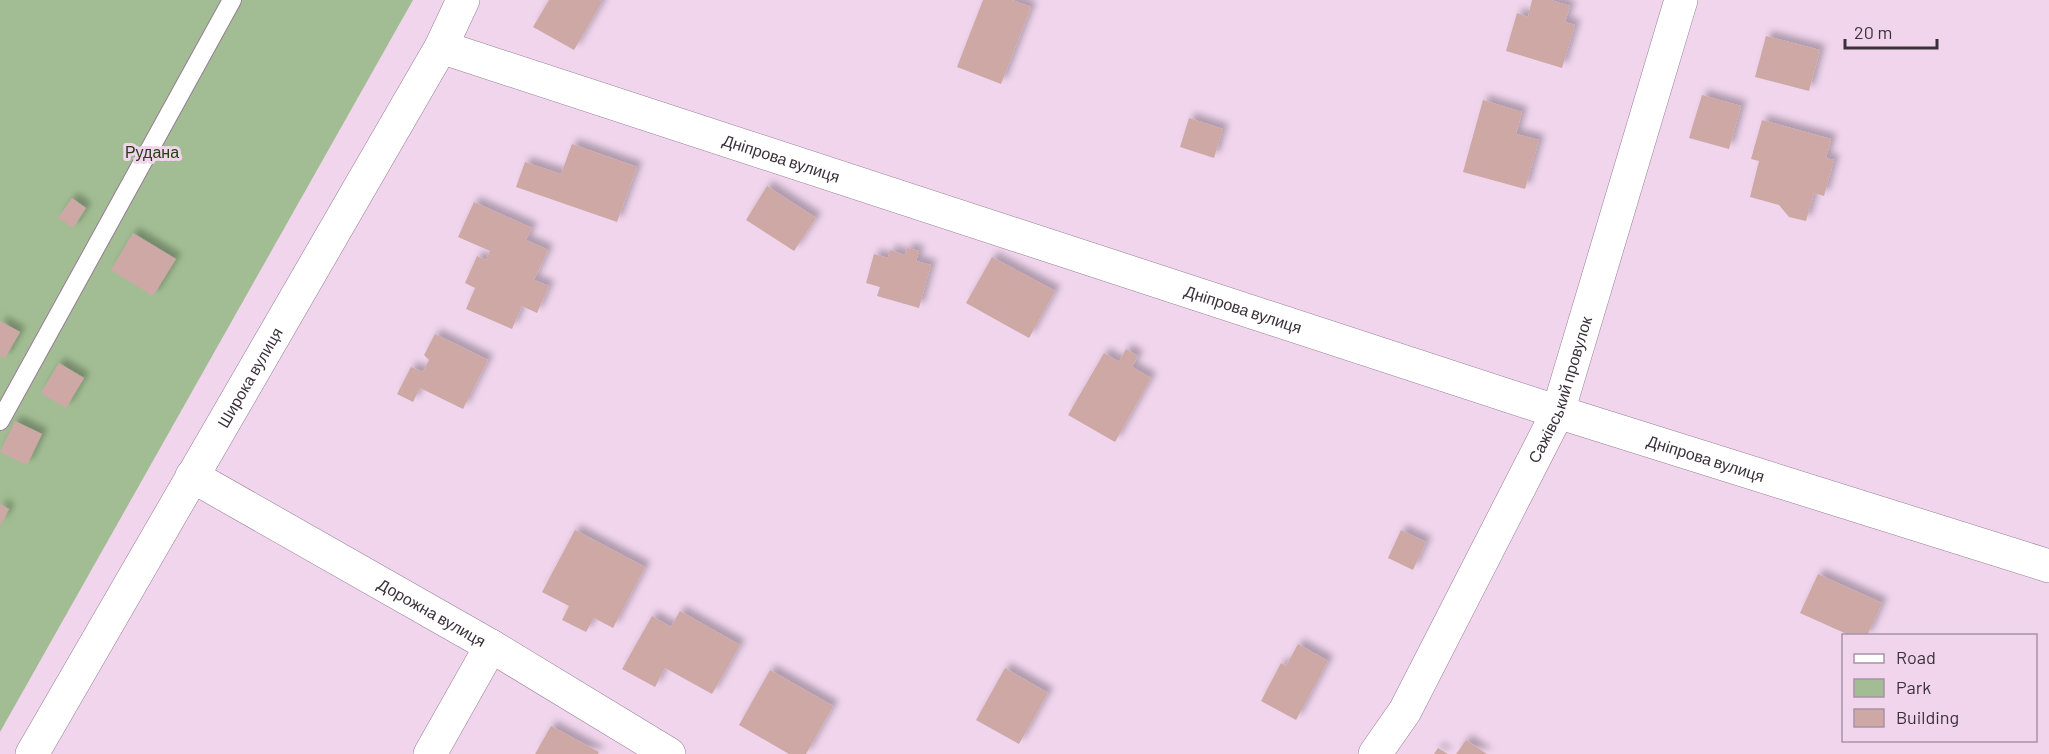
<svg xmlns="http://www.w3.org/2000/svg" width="2049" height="754" viewBox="0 0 2049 754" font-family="Barlow,sans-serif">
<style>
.green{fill:#a2bd93}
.building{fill:#cda8a5;filter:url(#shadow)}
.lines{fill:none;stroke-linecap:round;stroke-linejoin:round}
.lane-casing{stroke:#957d93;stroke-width:20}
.street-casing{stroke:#957d93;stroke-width:34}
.secondary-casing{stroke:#957d93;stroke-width:34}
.lane{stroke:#fff;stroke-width:18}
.street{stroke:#fff;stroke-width:33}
.secondary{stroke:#fff;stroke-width:33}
.labels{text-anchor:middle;stroke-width:6;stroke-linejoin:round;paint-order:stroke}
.park-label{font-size:16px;fill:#243f11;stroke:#f0d5ed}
.street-label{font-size:16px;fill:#3b313b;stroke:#f0d5ed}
</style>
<defs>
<filter id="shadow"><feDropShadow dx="5.5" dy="-5.5" stdDeviation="3" flood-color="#0004"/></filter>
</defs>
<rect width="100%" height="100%" fill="#f0d5ed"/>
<!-- green -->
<polygon class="green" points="0,0 413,0 0,732"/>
<!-- building -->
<g class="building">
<polygon points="549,0 599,0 602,2 574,50 533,27"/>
<polygon points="983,0 1012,0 1031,7 1001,84 957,67"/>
<polygon points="1532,0 1550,0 1570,6 1565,22 1575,25 1562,68 1506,51 1517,13 1528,17"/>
<polygon points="1766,36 1820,50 1809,91 1755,77"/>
<polygon points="1702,95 1741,106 1729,149 1689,138"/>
<polygon points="1483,100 1522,112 1516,134 1539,140 1525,189 1463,172"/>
<polygon points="1189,118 1223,129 1214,158 1180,147"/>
<polygon points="1762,120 1831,139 1826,158 1834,160 1824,196 1814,193 1806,221 1789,217 1779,205 1750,197 1759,161 1751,159"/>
<polygon points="572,144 637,167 617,222 516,187 525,162 561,174"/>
<polygon points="767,186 816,218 794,251 746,220"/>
<polygon points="72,198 86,208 73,228 58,218"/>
<polygon points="474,202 532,228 526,240 548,250 534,280 549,286 537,313 522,306 512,329 466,309 475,288 465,283 477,256 486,260 490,251 458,237"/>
<polygon points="133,233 176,259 153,296 111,270"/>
<polygon points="907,248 919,251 916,261 931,265 919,308 877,296 880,287 866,283 874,254 888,258 890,250 905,255"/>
<polygon points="992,257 1055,291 1029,338 966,303"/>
<polygon points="0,321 20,332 5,358 0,356"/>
<polygon points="435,334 488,360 463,409 420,388 413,402 397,394 411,367 423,372 429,360 424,355"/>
<polygon points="1126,349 1138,356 1132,367 1151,378 1115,442 1068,415 1104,353 1119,362"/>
<polygon points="59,363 84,378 66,408 41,393"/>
<polygon points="15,421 42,434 27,465 0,452"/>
<polygon points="0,504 9,509 0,526"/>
<polygon points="575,530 645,567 613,628 594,618 586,632 562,620 569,606 542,592"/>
<polygon points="1401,530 1426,542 1413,570 1388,558"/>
<polygon points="1818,574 1882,603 1867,636 1851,636 1800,613"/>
<polygon points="680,611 740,645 712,694 665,668 655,687 622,669 652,616 671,627"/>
<polygon points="1298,644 1328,661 1296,720 1261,701 1281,663 1286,666"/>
<polygon points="1005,668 1048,693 1019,744 976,720"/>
<polygon points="770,670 833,706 806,754 789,754 739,725"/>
<polygon points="551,726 599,752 598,754 535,754"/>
<polygon points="1466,740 1487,754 1456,754"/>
<polygon points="1438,748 1448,754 1434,754"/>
</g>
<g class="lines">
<defs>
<polyline id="lane" points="0,421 232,0"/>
<g id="street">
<path id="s1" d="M441,47L1558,412L2049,566"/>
<path id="s2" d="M192,476L491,646L669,754"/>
<polyline points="430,754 491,646"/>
<path id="s3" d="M1375,754L1405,711L1558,412L1681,0"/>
</g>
<g id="secondary">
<path id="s4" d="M32,754L441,47L463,0"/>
</g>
</defs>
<!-- lane casing -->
<use href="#lane" class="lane-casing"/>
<!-- street casing -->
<use href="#street" class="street-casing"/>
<!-- secondary casing -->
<use href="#secondary" class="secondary-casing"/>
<!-- lane -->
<use href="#lane" class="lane"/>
<!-- street -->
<use href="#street" class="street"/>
<!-- secondary -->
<use href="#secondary" class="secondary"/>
</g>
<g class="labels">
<!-- park labels -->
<g class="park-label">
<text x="152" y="158">Рудана</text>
</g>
<!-- street labels -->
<g class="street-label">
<text dy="6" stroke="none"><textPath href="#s1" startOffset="358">Дніпрова вулиця</textPath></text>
<text dy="6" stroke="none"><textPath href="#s1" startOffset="844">Дніпрова вулиця</textPath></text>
<text dy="6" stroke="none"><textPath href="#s4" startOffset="435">Широка вулиця</textPath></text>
<text dy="6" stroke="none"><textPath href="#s3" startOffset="410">Сажівський провулок</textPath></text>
<text dy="6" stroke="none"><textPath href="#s1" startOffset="1330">Дніпрова вулиця</textPath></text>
<text dy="6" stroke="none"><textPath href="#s2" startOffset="276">Дорожна вулиця</textPath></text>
</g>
</g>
<!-- legend -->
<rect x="1842" y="634" width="195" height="108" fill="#f0d5ed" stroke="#a893a6" stroke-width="1.5"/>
<rect x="1854" y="654" width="30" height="9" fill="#ffffff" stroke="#a893a6" stroke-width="1.5"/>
<text x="1896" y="664" font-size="18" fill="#3b313b">Road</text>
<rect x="1854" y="679" width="30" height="18" fill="#a2bd93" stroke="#a893a6" stroke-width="1.5"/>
<text x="1896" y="694" font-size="18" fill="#3b313b">Park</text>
<rect x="1854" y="709" width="30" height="18" fill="#cda8a5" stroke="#a893a6" stroke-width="1.5"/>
<text x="1896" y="724" font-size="18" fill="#3b313b">Building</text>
<!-- scale -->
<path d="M1845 39v9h92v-9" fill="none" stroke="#3b313b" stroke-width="3"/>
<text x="1854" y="39" font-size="18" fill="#3b313b" stroke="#f0d5ed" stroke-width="4.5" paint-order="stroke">20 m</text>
</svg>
